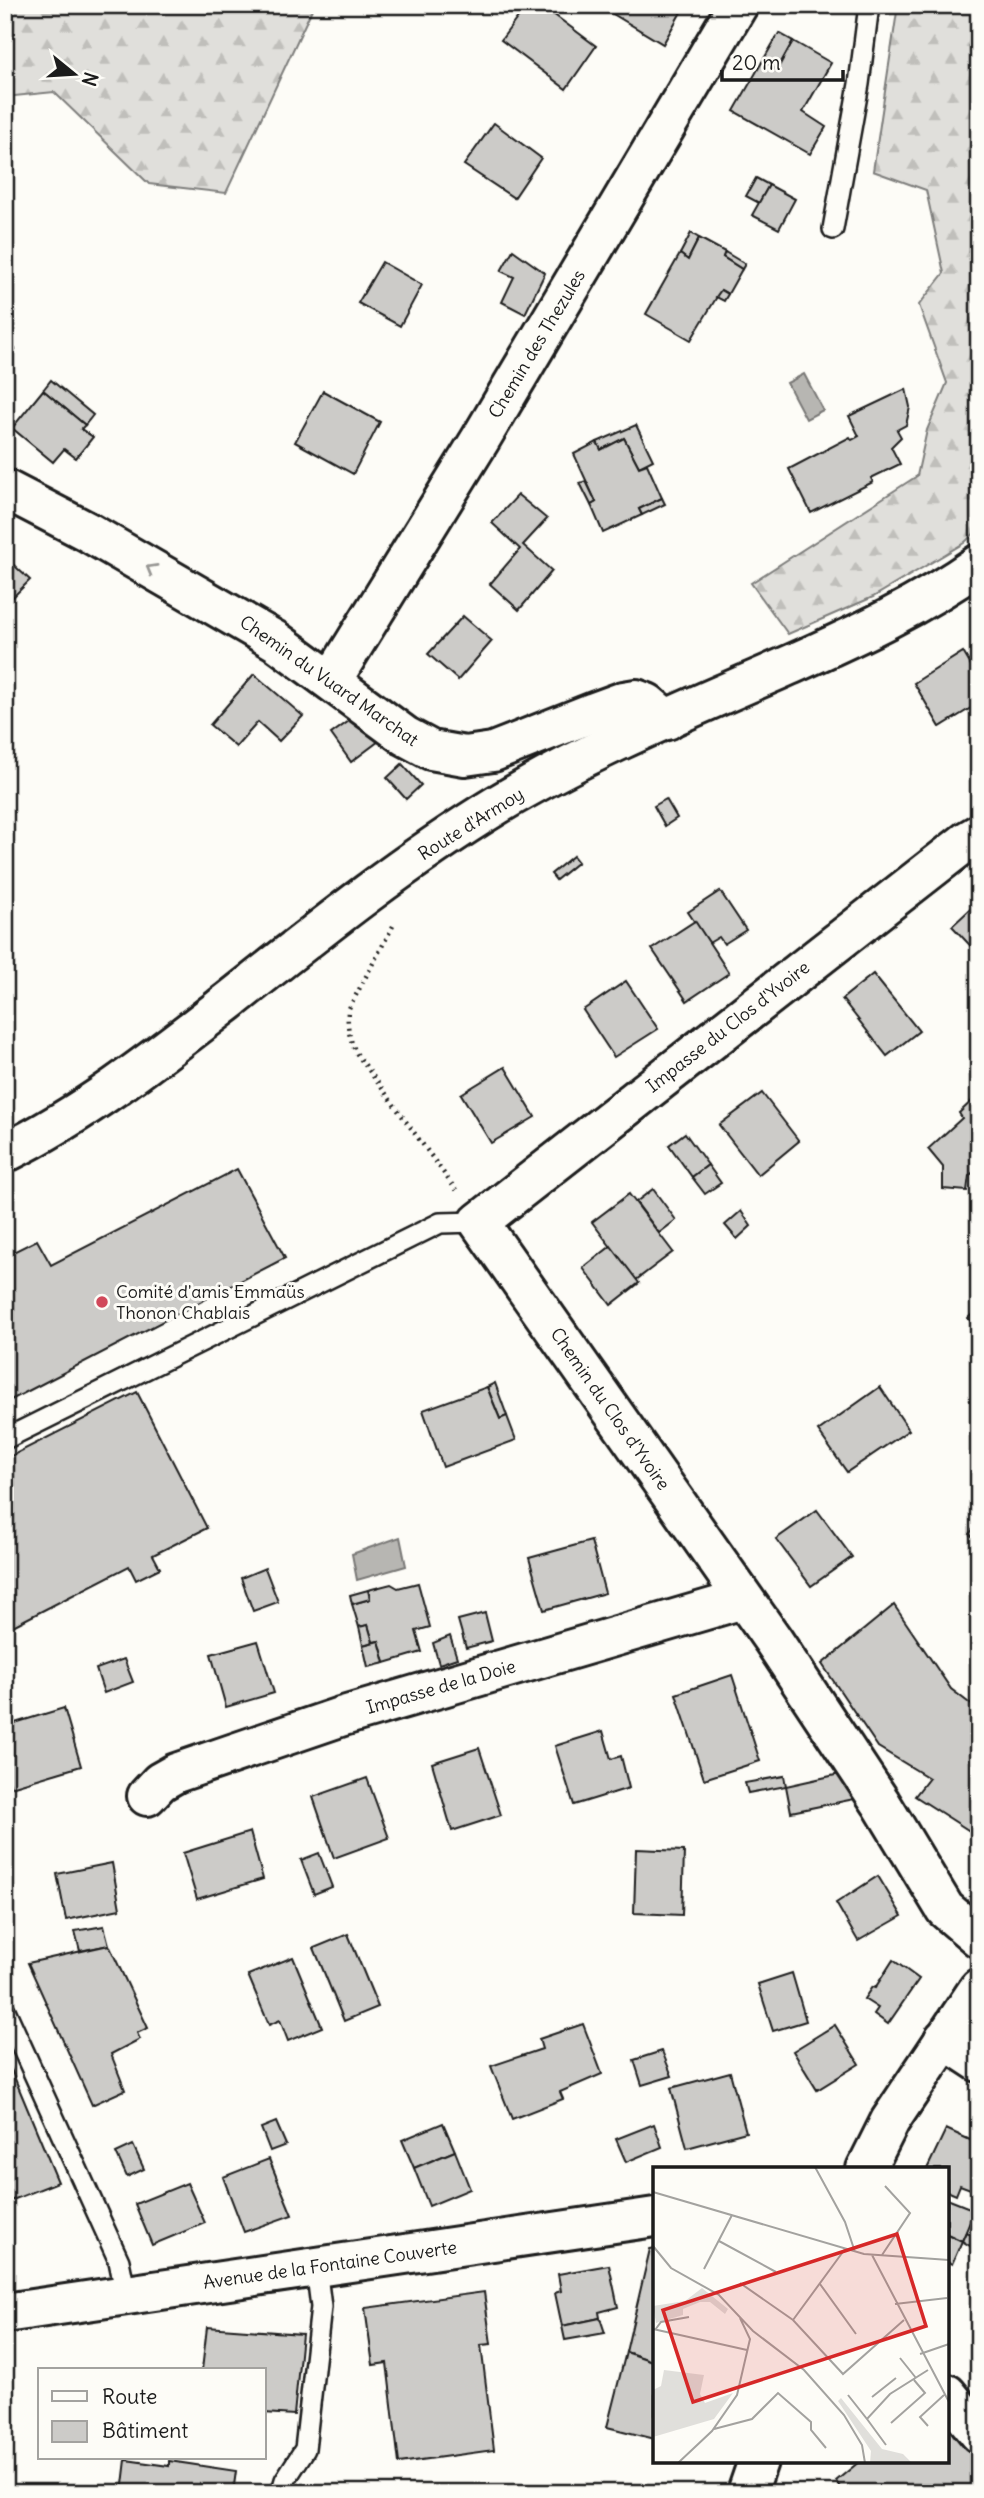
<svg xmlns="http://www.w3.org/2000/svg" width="984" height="2498" viewBox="0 0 984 2498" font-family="Delius,sans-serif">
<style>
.forest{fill:url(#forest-firs);stroke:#7e7e7c;stroke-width:2}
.water{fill:#b7b6b2;stroke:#797876;stroke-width:2}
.building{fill:#cccbc8;stroke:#1c1c1c;stroke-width:2}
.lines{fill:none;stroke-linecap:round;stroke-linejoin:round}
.lane-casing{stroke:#1c1c1c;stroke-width:24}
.street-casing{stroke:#1c1c1c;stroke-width:44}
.secondary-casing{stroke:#1c1c1c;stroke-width:44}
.path{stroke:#1c1c1c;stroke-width:4.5;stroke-dasharray:2 5;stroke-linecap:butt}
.lane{stroke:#fdfcf7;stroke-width:19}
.street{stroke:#fdfcf7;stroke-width:38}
.secondary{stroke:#fdfcf7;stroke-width:38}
.oneway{stroke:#989794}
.poi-dot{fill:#d1495b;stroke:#fdfcf7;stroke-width:2.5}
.labels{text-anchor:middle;stroke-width:6;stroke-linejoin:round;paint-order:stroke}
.street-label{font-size:18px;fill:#1c1c1c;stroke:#fdfcf7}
.poi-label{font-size:18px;fill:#1c1c1c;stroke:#fdfcf7;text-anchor:start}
.inset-road{fill:none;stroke:#a3a29f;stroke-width:2}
.view{fill:#d62828;fill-opacity:0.15;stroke:#d62828;stroke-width:3.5}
.inset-edge{fill:none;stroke:#1c1c1c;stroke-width:3.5}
</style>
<defs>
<pattern id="forest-firs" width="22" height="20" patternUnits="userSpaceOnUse" patternTransform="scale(1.75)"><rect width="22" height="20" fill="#e0dfdb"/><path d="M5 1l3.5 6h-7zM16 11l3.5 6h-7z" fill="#c0bfbb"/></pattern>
</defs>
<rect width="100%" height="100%" fill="#fdfcf7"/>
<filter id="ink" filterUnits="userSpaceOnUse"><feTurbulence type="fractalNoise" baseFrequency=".0143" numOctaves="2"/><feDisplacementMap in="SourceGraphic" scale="14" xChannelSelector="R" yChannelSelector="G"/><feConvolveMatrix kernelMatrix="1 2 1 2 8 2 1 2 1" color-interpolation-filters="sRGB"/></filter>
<g filter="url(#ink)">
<!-- forest -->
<g class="forest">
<polygon points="5,5 314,5 226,193 149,184 54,92 5,97"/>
<polygon points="898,5 979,5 979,529 964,543 873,597 788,634 751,583 917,476 927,430 947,383 919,305 944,273 926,190 873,171"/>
</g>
<!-- water -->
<g class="water">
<polygon points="804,374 823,410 806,419 787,383"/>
<polygon points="400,1537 406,1566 357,1580 352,1554"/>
</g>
<!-- building -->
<g class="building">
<polygon points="527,5 541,5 596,46 566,89 501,40"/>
<polygon points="605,5 685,5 663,44 603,8"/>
<polygon points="779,33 793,41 777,70 762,62"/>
<polygon points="793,41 831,63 803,112 826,127 810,154 734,111 762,62 777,70"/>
<polygon points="494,123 541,158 514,198 464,165"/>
<polygon points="756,178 769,185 759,203 746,196"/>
<polygon points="769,185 795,199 779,229 752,215"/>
<polygon points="691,233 699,238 688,260 680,254"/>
<polygon points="699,238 725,252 723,257 742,269 728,294 721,290 691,340 646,314 680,254 688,260"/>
<polygon points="513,250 545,273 525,314 502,302 514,277 501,271"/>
<polygon points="725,252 745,264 742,269 723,257"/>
<polygon points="382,262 422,285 400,326 358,303"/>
<polygon points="721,290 728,294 724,301 716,297"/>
<polygon points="5,335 15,349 5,356"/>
<polygon points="51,380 93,415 85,425 43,390"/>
<polygon points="906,389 910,407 906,425 897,430 901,437 891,447 900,464 871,478 873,482 811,513 789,469 850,437 852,440 859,436 849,416"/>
<polygon points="43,390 85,425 81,429 93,437 76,458 64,449 53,462 12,428"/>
<polygon points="323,391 380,422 353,474 295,442"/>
<polygon points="636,425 653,460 639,467 624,438 601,450 597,442"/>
<polygon points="624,438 639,467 647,464 662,498 639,509 642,515 603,533 591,505 596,502 574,454 597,442 601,450"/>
<polygon points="586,481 596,502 591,505 580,483"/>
<polygon points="518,495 547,519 523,545 552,571 519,610 490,584 520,549 492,523"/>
<polygon points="662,498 665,504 642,515 639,509"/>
<polygon points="5,557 30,580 5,605"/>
<polygon points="463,616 492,641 458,680 428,654"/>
<polygon points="963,652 979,679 979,703 940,727 914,683"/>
<polygon points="254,674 303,716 279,741 258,722 236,747 210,725"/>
<polygon points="359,714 379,741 351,762 331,734"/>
<polygon points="402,764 421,785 406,799 387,778"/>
<polygon points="666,799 677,818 665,826 654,806"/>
<polygon points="573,856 578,862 556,880 551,874"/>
<polygon points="720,891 746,930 724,944 719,937 709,943 688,912"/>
<polygon points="979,901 979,955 952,926"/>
<polygon points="695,921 729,973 687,1001 652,949"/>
<polygon points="873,974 919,1031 887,1056 842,999"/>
<polygon points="626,981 658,1029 614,1057 583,1010"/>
<polygon points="505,1067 535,1117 491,1143 461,1094"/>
<polygon points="762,1093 799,1141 758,1175 719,1125"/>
<polygon points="976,1097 979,1100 979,1167 969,1176 967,1191 943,1189 943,1167 928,1149 962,1118 959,1113"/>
<polygon points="685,1133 708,1165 692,1177 669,1145"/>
<polygon points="708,1165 721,1183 705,1194 692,1177"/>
<polygon points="237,1169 285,1258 5,1403 5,1256 37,1240 51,1265"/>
<polygon points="653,1189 676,1220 659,1233 636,1202"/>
<polygon points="629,1194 673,1252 636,1280 592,1222"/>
<polygon points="741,1211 751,1226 737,1239 725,1225"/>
<polygon points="611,1246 639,1283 611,1305 583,1268"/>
<polygon points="979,1308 979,1331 968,1318"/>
<polygon points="495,1383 507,1416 500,1419 487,1387"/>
<polygon points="487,1387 500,1419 507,1416 516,1440 443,1467 423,1410"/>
<polygon points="880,1387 909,1430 847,1472 818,1431"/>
<polygon points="137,1392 207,1528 153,1555 160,1568 136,1580 129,1566 5,1630 5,1459"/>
<polygon points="817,1510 852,1557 811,1586 776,1539"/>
<polygon points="979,1522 979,1541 969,1534"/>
<polygon points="591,1541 605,1593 544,1610 529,1558"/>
<polygon points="265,1568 278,1602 253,1611 241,1578"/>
<polygon points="418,1583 430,1627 416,1631 422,1652 385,1663 379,1641 373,1642 368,1625 359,1627 352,1604 370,1599 368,1590 391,1584 398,1588"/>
<polygon points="368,1590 370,1599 352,1604 350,1595"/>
<polygon points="894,1605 951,1689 977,1709 979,1707 979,1837 915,1796 929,1778 878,1747 822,1664"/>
<polygon points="485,1613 492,1641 466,1648 458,1620"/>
<polygon points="368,1625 373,1642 363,1645 359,1627"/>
<polygon points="450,1636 457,1658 439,1664 433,1643"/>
<polygon points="258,1641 274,1693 226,1707 211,1654"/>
<polygon points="379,1641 385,1663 368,1667 363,1645"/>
<polygon points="124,1659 133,1682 104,1693 96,1669"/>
<polygon points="732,1675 760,1761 704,1779 676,1694"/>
<polygon points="64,1708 81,1766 11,1787 5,1768 5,1726"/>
<polygon points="603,1731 611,1759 621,1756 629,1788 574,1805 555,1746"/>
<polygon points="479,1748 501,1815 452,1831 432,1763"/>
<polygon points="849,1772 859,1798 791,1812 786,1786"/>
<polygon points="784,1776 786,1786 748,1793 745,1783"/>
<polygon points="367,1778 389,1838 334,1858 313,1797"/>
<polygon points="250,1832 263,1879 197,1899 183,1853"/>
<polygon points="636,1849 684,1851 682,1915 634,1913"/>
<polygon points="319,1853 332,1887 314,1894 301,1860"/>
<polygon points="112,1863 120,1909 66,1920 57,1874"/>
<polygon points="878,1876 902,1916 858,1941 836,1903"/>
<polygon points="104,1926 109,1945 80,1951 75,1931"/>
<polygon points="348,1934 378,2007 344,2021 314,1948"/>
<polygon points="109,1945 148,2028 137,2033 140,2039 111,2054 125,2090 92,2105 28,1963"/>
<polygon points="293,1957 322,2027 288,2041 280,2020 269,2025 248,1975"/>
<polygon points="893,1960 919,1979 888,2024 874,2014 878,2008 864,1999 872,1987 875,1988"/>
<polygon points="792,1973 806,2021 773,2031 758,1984"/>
<polygon points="583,2024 602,2074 560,2092 563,2099 512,2119 491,2066 542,2049 539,2039"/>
<polygon points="835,2025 859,2064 817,2090 793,2051"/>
<polygon points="662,2051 672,2076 642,2085 634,2060"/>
<polygon points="5,2055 58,2182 5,2203 5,2124 7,2123 5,2119"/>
<polygon points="730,2072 746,2132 687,2148 671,2088"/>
<polygon points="276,2122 286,2145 270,2151 261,2128"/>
<polygon points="443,2123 455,2151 414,2168 402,2140"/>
<polygon points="654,2124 662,2147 626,2162 616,2139"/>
<polygon points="946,2129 979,2144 979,2176 973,2190 960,2185 956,2195 947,2191 947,2169 927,2169"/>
<polygon points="133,2145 144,2169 127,2177 116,2153"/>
<polygon points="455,2151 470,2189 429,2206 414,2168"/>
<polygon points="269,2159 292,2215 244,2232 223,2177"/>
<polygon points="187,2183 205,2223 152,2245 135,2204"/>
<polygon points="947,2199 975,2210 962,2241 947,2234"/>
<polygon points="966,2232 977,2237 972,2247 962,2241"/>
<polygon points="947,2234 962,2241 952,2264 947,2262"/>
<polygon points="655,2248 655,2362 626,2352 650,2249"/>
<polygon points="609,2265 618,2307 599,2312 600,2318 562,2326 555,2293 561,2291 558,2274"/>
<polygon points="484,2292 491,2344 481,2345 494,2450 399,2463 387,2363 373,2365 365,2308"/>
<polygon points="600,2318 605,2333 565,2340 562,2326"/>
<polygon points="207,2327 302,2334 294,2415 264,2413 264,2370 202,2370"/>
<polygon points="626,2352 655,2362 655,2439 607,2427"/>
<polygon points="947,2413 979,2453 979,2493 843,2493 836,2481 860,2461 947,2461"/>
<polygon points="126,2460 169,2466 169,2461 236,2471 233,2493 122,2493"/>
</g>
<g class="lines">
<defs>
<g id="lane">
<polyline points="833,229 859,84 869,5"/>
<polyline points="5,1439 440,1223 479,1222"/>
<polyline points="5,2010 119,2261 126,2295"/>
<polyline points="281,2493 285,2480 305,2449 321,2307 316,2267"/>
</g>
<g id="street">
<polyline points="5,489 88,532 276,641 405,736 431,750 465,756 493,752 594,712 624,701 636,699 647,703 667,720"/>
<polyline points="332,680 480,440 738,5"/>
<polyline points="979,834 967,841 479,1222 773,1640 881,1803 945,1909 979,1938"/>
<polyline points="147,1796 160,1782 176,1773 340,1717 743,1599"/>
<polyline points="944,2039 979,2062"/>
<polyline points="5,2313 655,2217"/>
<polyline points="947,2394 979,2433"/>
</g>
<g id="secondary">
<path d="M5,1153C86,1113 157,1057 228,1002C315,933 402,863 497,805C590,749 692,708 792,664C857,635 920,606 979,564"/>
<polyline points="866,2169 890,2121 979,1988"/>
<polyline points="747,2493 758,2461"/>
</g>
</defs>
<!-- lane casing -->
<use href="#lane" class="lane-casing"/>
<!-- street casing -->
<use href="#street" class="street-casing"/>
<!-- secondary casing -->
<use href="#secondary" class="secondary-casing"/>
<!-- path -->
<path class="path" d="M393,926L348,1010C347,1027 349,1039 357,1054L456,1190"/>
<!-- lane -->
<use href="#lane" class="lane"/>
<!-- street -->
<use href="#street" class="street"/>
<!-- secondary -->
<use href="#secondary" class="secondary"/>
</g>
<!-- one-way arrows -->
<defs><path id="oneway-chevron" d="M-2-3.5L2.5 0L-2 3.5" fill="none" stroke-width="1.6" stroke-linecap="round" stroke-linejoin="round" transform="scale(1.75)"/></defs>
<use class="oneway" href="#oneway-chevron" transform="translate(151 569) rotate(-150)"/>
</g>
<!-- markers -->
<circle class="poi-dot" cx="102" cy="1302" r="7"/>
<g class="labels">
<!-- street labels -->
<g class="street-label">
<text transform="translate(537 344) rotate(-59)" y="6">Chemin des Thezules</text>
<text transform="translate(329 681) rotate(35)" y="6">Chemin du Vuard Marchat</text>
<text transform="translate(471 824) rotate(-32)" y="6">Route d'Armoy</text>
<text transform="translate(728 1027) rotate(-38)" y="6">Impasse du Clos d'Yvoire</text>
<text transform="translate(610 1409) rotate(55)" y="6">Chemin du Clos d'Yvoire</text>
<text transform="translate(441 1687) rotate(-16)" y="6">Impasse de la Doie</text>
<text transform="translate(330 2265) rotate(-8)" y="6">Avenue de la Fontaine Couverte</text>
</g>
<!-- poi labels -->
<g class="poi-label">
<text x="116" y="1298">Comité d'amis Emmaüs<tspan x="116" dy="21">Thonon Chablais</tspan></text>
</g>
</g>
<!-- overview -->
<g transform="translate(653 2167)">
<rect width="296" height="296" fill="#fdfcf7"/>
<path d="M49,121L75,142L72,147L57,135H47L30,142V148L3,156L0,139L32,134ZM11,203L51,208L47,227L52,236L80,226L61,252L0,270V223L8,219ZM188,231L229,282L250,287L259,296H217L218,284L185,234Z" fill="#e0dfdb"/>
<path class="inset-road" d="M162,0L192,55L202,85M0,25L211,87L296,93M66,74L123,105M0,79L18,101L66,128L100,164L151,203L191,248L209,278L212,296M219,88L296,235M229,88L257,46L232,19M51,102L79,48M87,116L140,153L190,207L251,153M167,117L203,167M242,137L294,131M140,153L192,82M0,162L94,183M2,163L8,155L36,150M267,187L296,177M247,191L263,211M195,228L214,252L237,227L275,203M219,230L243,211M214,252L233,278M238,256L272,226L261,213M275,259L267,250L291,228M61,262L99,252L125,226L158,255V263L173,281M25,296L59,264L84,228L97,172L87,151"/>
<path class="view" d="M244,67L273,159L40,235L10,143Z"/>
<rect width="296" height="296" class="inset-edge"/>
</g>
<!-- margin -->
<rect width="984" height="2498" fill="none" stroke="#fdfcf7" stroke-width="28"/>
<rect x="14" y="14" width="956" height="2470" fill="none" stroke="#1c1c1c" stroke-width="2.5" filter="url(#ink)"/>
<!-- legend -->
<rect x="38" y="2368" width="228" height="91" fill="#fdfcf7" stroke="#a3a29f" stroke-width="2"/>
<rect x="52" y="2391" width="35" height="10" fill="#fdfcf7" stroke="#a3a29f" stroke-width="2"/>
<text x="102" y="2404" font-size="21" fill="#1c1c1c">Route</text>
<rect x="52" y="2421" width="35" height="21" fill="#cccbc8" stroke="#a3a29f" stroke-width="2"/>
<text x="102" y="2438" font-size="21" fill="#1c1c1c">Bâtiment</text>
<!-- north arrow -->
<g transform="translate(74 74) rotate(108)" stroke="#fdfcf7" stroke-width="5" paint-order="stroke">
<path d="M0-5L12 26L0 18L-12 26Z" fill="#1c1c1c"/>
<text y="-10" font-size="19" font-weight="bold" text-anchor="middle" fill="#1c1c1c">N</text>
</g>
<!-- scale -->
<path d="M722 70v10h121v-10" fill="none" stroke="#1c1c1c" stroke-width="3.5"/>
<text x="732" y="70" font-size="21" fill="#1c1c1c" stroke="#fdfcf7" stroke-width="5" paint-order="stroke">20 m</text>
</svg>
